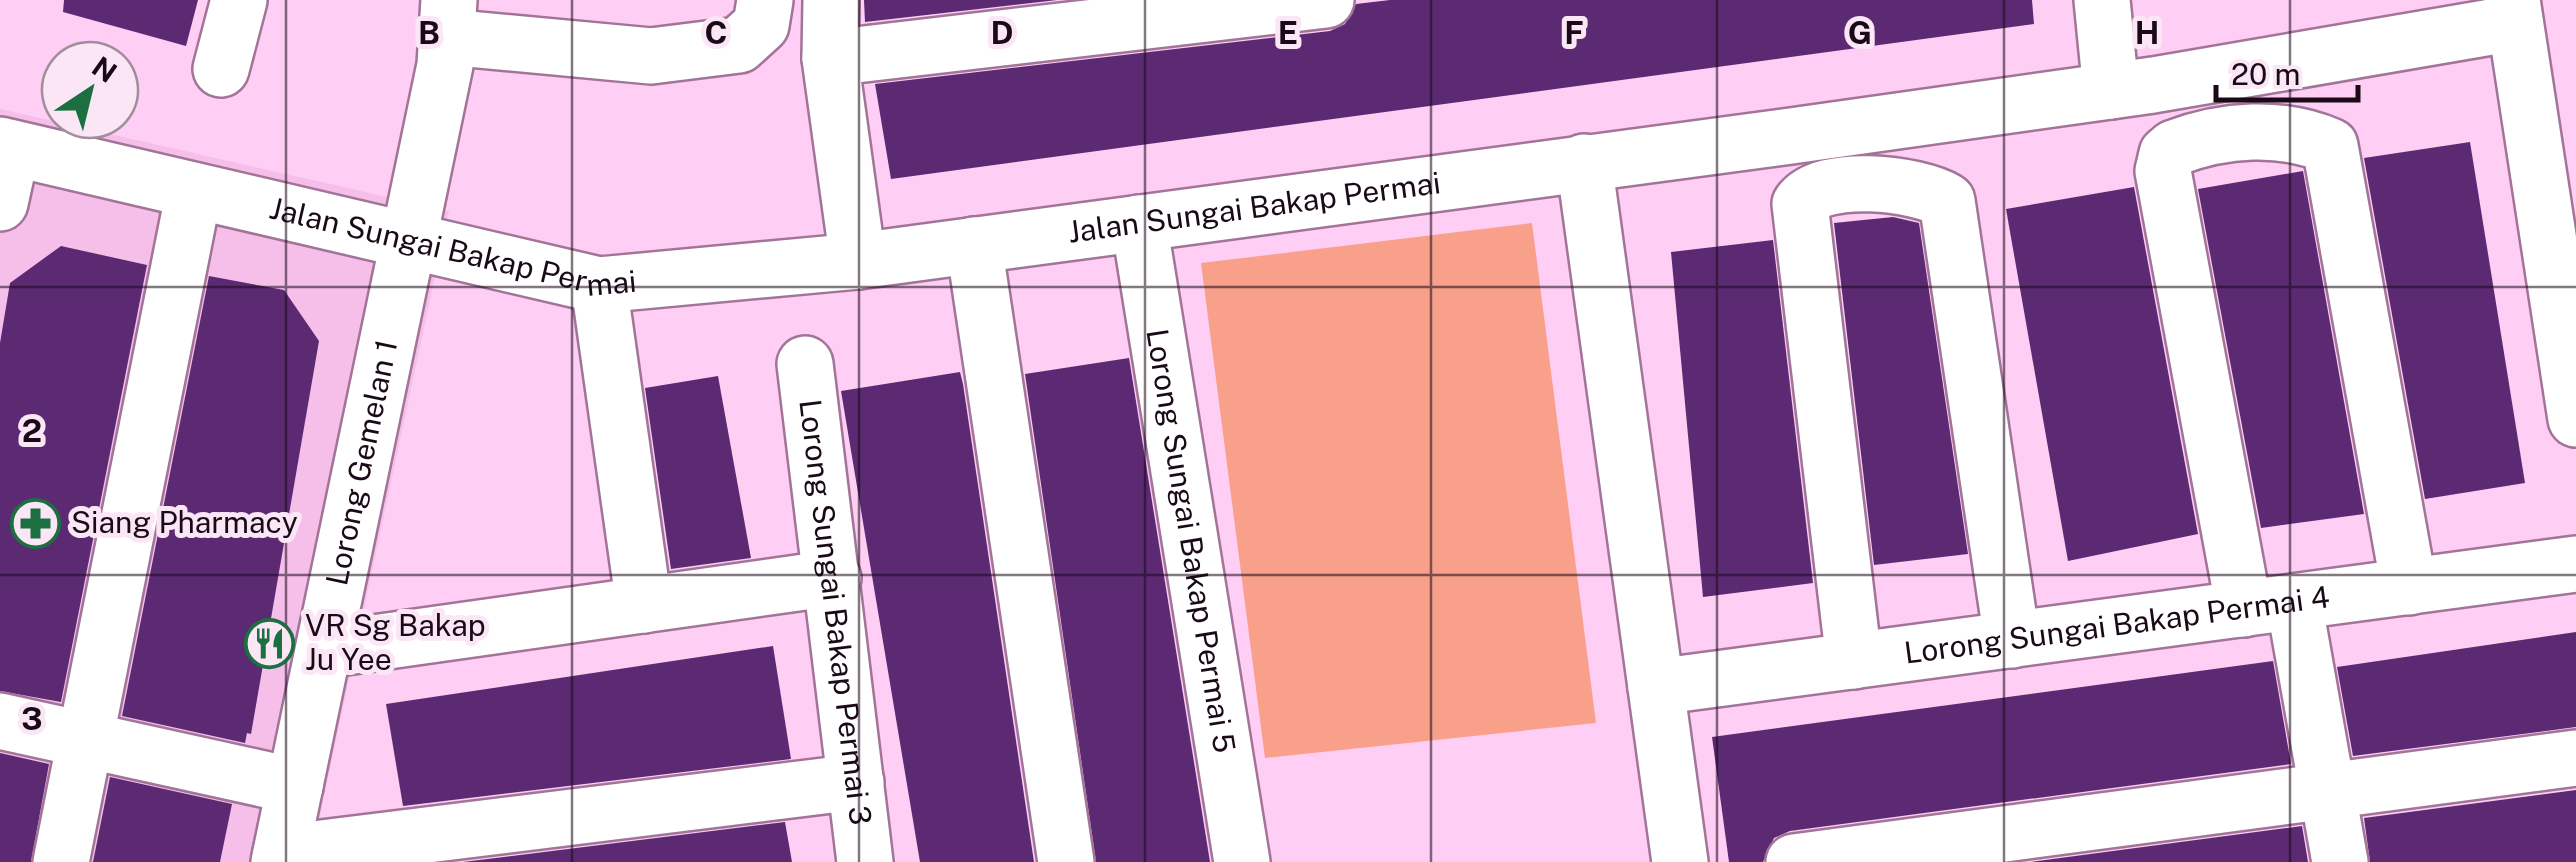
<svg xmlns="http://www.w3.org/2000/svg" width="2576" height="862" viewBox="0 0 2576 862" font-family="'Public Sans',sans-serif">
<style>
.built{fill:#f6bfea}
.green{fill:#f9a08b}
.building{fill:#5c2a73}
.lines{fill:none;stroke-linecap:round;stroke-linejoin:round}
.minor-casing{stroke:#a17498;stroke-width:60}
.minor{stroke:#fff;stroke-width:55}
.grid{fill:none;stroke:#1a0a17;stroke-width:2.5;stroke-opacity:0.55}
.labels{text-anchor:middle;stroke-width:10;stroke-linejoin:round;paint-order:stroke}
.street-label{font-size:30px;fill:#1a0a17;stroke:#fae6f5}
.poi-label{font-size:30px;fill:#1a0a17;stroke:#fae6f5;text-anchor:start}
.grid-label{font-size:32px;text-anchor:middle;font-weight:bold;fill:#1a0a17;stroke:#fae6f5;stroke-width:10;stroke-linejoin:round;paint-order:stroke}
</style>
<rect width="100%" height="100%" fill="#ffcef4"/>
<!-- built -->
<polygon class="built" points="0,109 449,211 310,862 0,862"/>
<!-- green -->
<polygon class="green" points="1532,223 1596,723 1265,758 1201,263"/>
<!-- building -->
<g class="building">
<polygon points="64,0 198,0 186,46 63,12"/>
<polygon points="864,0 1057,0 865,22"/>
<polygon points="1390,0 2032,0 2034,24 891,179 875,84 1330,31 1345,24 1356,4"/>
<polygon points="2470,142 2525,483 2425,499 2364,158"/>
<polygon points="2303,171 2364,514 2261,528 2198,189"/>
<polygon points="2134,187 2198,534 2068,561 2006,209"/>
<polygon points="1893,217 1919,223 1968,554 1874,565 1834,223"/>
<polygon points="1773,240 1813,583 1703,597 1671,252"/>
<polygon points="61,246 147,265 61,702 0,691 0,343 10,283"/>
<polygon points="209,276 284,290 319,341 251,734 247,733 245,743 122,716"/>
<polygon points="1129,358 1210,862 1096,862 1025,374"/>
<polygon points="960,372 963,384 1034,862 920,862 841,391"/>
<polygon points="718,376 751,558 671,569 645,388"/>
<polygon points="2576,632 2576,727 2353,756 2337,667"/>
<polygon points="773,646 791,759 403,806 386,704"/>
<polygon points="2273,661 2291,764 1790,831 1774,838 1763,862 1729,862 1712,737"/>
<polygon points="0,753 49,764 31,862 0,862"/>
<polygon points="110,777 232,804 220,862 93,862"/>
<polygon points="2576,790 2576,862 2370,862 2364,818"/>
<polygon points="785,822 792,862 463,862"/>
<polygon points="2302,826 2308,862 2031,862"/>
</g>
<g class="lines">
<defs>
<g id="minor">
<polyline points="831,0 830,58 858,261"/>
<polyline points="2102,0 2111,91"/>
<polyline points="2512,0 2576,419"/>
<polyline points="447,37 651,56 739,45 761,25 765,0"/>
<polyline points="830,58 1326,0"/>
<polyline points="221,69 239,0"/>
<path id="s1" d="M0,145L599,285L858,261L1791,136L2153,85L2515,23"/>
<polyline points="1584,162 1680,862"/>
<polyline points="0,203 12,148"/>
<path id="s2" d="M1139,223L1242,862"/>
<polyline points="974,245 1066,862"/>
<polyline points="599,285 644,605"/>
<path id="s3" d="M805,364L865,862"/>
<polyline points="2294,602 2340,862"/>
<path d="M2244,609L2163,171L2167,154L2174,148C2224,129 2281,125 2330,146L2409,587"/>
<polyline points="324,650 833,578"/>
<path d="M1854,661L1800,204C1822,172 1917,183 1947,201L2012,640"/>
<path id="s4" d="M1656,687L2576,564"/>
<polyline points="0,721 295,786"/>
<polyline points="281,853 856,782"/>
<polyline points="61,862 194,191"/>
<path id="s5" d="M279,862L445,65L449,0"/>
<polyline points="1794,862 2576,758"/>
</g>
</defs>
<!-- minor casing -->
<use href="#minor" class="minor-casing"/>
<!-- minor -->
<use href="#minor" class="minor"/>
</g>
<!-- grid -->
<path class="grid" d="M286,0V862M572,0V862M859,0V862M1145,0V862M1431,0V862M1717,0V862M2004,0V862M2290,0V862M0,287H2576M0,575H2576"/>
<!-- icons -->
<defs>
<symbol id="pharmacy-ring" viewBox="-11 -11 22 22"><circle r="9.5" fill="#fae6f5" stroke="#1b6f40" stroke-width="1.5"/><path d="M-2-6h4v4h4v4h-4v4h-4v-4h-4v-4h4Z" fill="#1b6f40"/></symbol>
<symbol id="restaurant-ring" viewBox="-11 -11 22 22"><circle r="9.5" fill="#fae6f5" stroke="#1b6f40" stroke-width="1.5"/><path d="M-5-6h1v4h1v-4h1v4h1v-4h1v5L-1.5 .5V6h-2V.5L-5-1ZM5-6V6H3V1.5H1.5Q1.5-4 5-6Z" fill="#1b6f40"/></symbol>
</defs>
<g fill-rule="evenodd">
<use href="#pharmacy-ring" x="8" y="496" width="55" height="55"/>
<use href="#restaurant-ring" x="242" y="616" width="55" height="55"/>
</g>
<g class="labels">
<!-- street labels -->
<g class="street-label">
<text dy="10" stroke="none"><textPath href="#s1" startOffset="1275">Jalan Sungai Bakap Permai</textPath></text>
<text dy="10" stroke="none"><textPath href="#s1" startOffset="465">Jalan Sungai Bakap Permai</textPath></text>
<text dy="10" stroke="none"><textPath href="#s5" startOffset="408">Lorong Gemelan 1</textPath></text>
<text dy="10" stroke="none"><textPath href="#s2" startOffset="322">Lorong Sungai Bakap Permai 5</textPath></text>
<text dy="10" stroke="none"><textPath href="#s3" startOffset="250">Lorong Sungai Bakap Permai 3</textPath></text>
<text dy="10" stroke="none"><textPath href="#s4" startOffset="465">Lorong Sungai Bakap Permai 4</textPath></text>
</g>
<!-- poi labels -->
<g class="poi-label">
<text x="71" y="533">Siang Pharmacy</text>
<text x="305" y="636">VR Sg Bakap<tspan x="305" dy="34">Ju Yee</tspan></text>
</g>
</g>
<g class="grid-label">
<text x="429" y="44">B</text>
<text x="716" y="44">C</text>
<text x="1002" y="44">D</text>
<text x="1288" y="44">E</text>
<text x="1574" y="44">F</text>
<text x="1860" y="44">G</text>
<text x="2147" y="44">H</text>
<text x="32" y="442">2</text>
<text x="32" y="730">3</text>
</g>
<!-- north arrow -->
<g transform="translate(90 90) rotate(35)"><circle r="48" fill="#fae6f5" stroke="#a08e9c" stroke-width="2.5"/>
<path d="M0-8L18 38L0 25L-18 38Z" fill="#1b6f40"/>
<text y="-15" font-size="28" font-weight="bold" text-anchor="middle" fill="#1a0a17">N</text>
</g>
<!-- scale -->
<path d="M2216 85v15h142v-15" fill="none" stroke="#1a0a17" stroke-width="5"/>
<text x="2231" y="85" font-size="30" fill="#1a0a17" stroke="#fae6f5" stroke-width="8" paint-order="stroke">20 m</text>
</svg>
